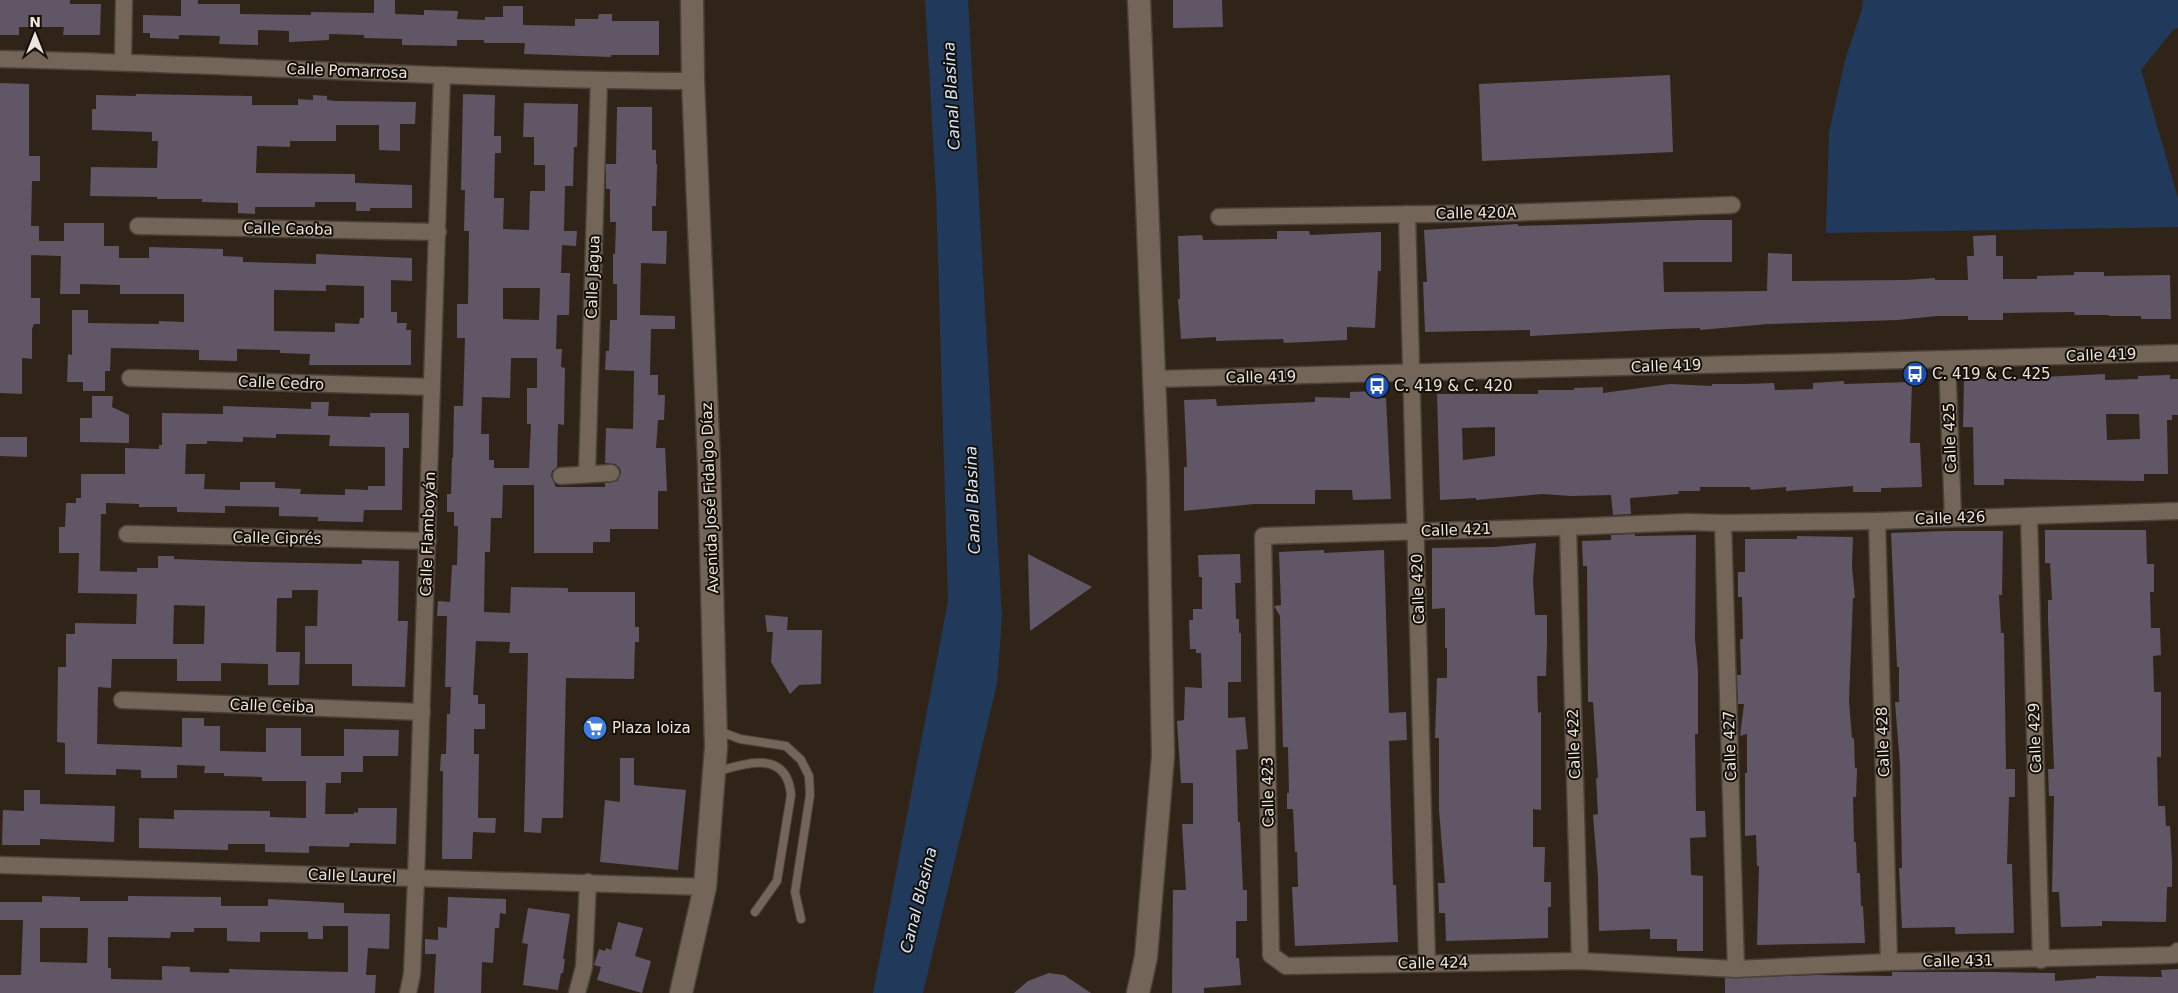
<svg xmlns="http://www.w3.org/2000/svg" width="2178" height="993" viewBox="0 0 2178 993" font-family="'DejaVu Sans',sans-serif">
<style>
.water{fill:#21395b}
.building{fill:#615666;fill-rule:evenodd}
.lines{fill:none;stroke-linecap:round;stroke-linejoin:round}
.lane-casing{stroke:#4b4138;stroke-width:10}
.street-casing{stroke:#4b4138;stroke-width:19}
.secondary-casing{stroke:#4b4138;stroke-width:25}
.lane{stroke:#736558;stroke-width:8}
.street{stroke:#736558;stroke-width:16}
.secondary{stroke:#736558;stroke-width:22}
.labels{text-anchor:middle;stroke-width:4;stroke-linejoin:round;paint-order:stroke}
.street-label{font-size:15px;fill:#ede5dd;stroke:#140f09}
.poi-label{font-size:15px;fill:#ede5dd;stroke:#140f09;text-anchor:start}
.water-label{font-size:16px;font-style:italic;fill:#d4e6fe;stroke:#140f09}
</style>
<rect width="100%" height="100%" fill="#302418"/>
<!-- water -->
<g class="water">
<polygon points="925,0 968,0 1002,618 997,684 923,993 873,993 948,601 936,191"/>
<polygon points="1863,0 2178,0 2178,28 2174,29 2141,70 2178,198 2178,227 1826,233 1829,132 1845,60 1862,9"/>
</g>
<!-- building -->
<g class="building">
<polygon points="0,0 70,0 70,4 101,4 100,35 63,35 64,27 19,27 19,35 0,35"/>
<polygon points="181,0 198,0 198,4 240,4 240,14 311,15 311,12 374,13 374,0 395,0 395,14 424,15 424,10 458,11 457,19 485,20 485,17 503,17 503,6 523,6 523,25 575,26 575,19 598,19 599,14 612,14 612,21 659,21 659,55 611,55 611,57 524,54 525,43 484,43 484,40 457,40 457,46 402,45 402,39 364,38 364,35 329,34 329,40 289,42 289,31 258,30 258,45 219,44 220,36 179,35 179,39 150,38 150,33 143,33 143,15 181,16"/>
<polygon points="1173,0 1222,0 1223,27 1173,28"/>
<polygon points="1670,75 1673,152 1482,161 1479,84"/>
<path d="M0,83L29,84V156H40V181H32L31,226H39V241H64V223H104V246H119V258H149V247L223,249V256L243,257V262L316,264V254L412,258V281L391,280V312H397V323H407L406,330H411V365H309L310,354L280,353V350L237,349V361L199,360V350L111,348L110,371H105V391H83V382H67L68,354L72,355V310H88V323L159,324V321L184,322V294H120V285L80,284V294H60L61,256L31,255V298H40V324H34L32,329V359L22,358V394L0,393ZM326,285L364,286V318H360L359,324L335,323V332L274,331V290L326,291Z"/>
<polygon points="136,94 252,96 252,105 298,105 298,99 313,100 313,95 327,96 327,100 336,101 416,102 415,124 400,124 400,151 379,150 379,125 336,125 336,141 290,141 290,147 257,146 256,173 355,174 355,183 412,185 412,208 370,208 370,211 356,211 356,202 315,202 315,207 255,207 255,214 238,213 238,203 202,202 202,199 157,199 157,197 90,196 91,167 157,168 158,141 152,141 152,132 92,130 92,109 96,109 96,95 136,96"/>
<path d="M463,94L495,95L494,136H501V153H495L494,198H504L503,229L529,230L530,191H545V165H534V137H523L524,103L578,104L577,147H574L573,186H565L564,231H577L576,246L562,245L561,273H570L569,315H557L556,349H562L561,367L565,368L564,425L558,424L557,467L552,471L551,476L556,487H605V483L617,481L621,473L620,468L615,464L605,463L606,428L633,429L634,371L605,370L606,351H609L610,320H617V284H613V254H615L616,222H610V189H606V164H616L617,107H652V150H656V164H657L656,206H652V231H667L666,264L641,263L640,315L675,316V329H651L650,375H658V395H665L664,420H658L656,448H665L667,491H658V529H610V542H593V553H534V485H503L502,518H491L490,552H485L484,612L510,613L511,587L568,588V592H635V627H639V642H635L634,679L566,678L563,818H542L541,833L524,832L528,653H509L510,642L476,641L473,695H478V704H485V729H474V754H479L478,818H496L495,833L473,832L472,859H442L443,771H440L441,754H446L447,714H450L451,687H445L447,616H437L438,601L450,602L452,565H457L458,526H454V512H447V494H451L452,458H453L454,406H463L465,338H457V304H468L469,231H464L465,190H461ZM503,288H540L539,320L503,319ZM511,358H537V388H527V424H531L529,468H494V460H489V434H481L482,397L510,398Z"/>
<polygon points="1698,220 1732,220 1732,262 1663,262 1664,292 1767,291 1768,253 1792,254 1792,281 1905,280 1935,278 1935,280 1968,280 1967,256 1974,256 1973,236 1996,235 1996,256 2003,256 2003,279 2037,279 2037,276 2074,275 2074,272 2104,272 2104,276 2170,275 2171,319 2141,319 2141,316 2109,316 2109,315 2075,315 2074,312 2003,313 2003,320 1968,320 1968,316 1937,316 1898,320 1768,324 1700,330 1700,328 1666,329 1530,336 1530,330 1425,332 1423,282 1427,282 1424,230 1518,224 1518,226 1595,224"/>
<polygon points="1277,231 1309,231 1310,235 1381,232 1381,271 1378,271 1375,328 1347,327 1347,340 1284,343 1283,339 1216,341 1216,337 1181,339 1178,299 1180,299 1178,236 1202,235 1203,240 1277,239"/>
<path d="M2105,374V380L2138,379V376L2170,375V379H2178V415H2172V420H2167L2168,474H2144V481L2004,479V485H1974L1973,427H1963L1964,379H2042V377ZM2106,414H2139L2140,439L2107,440Z"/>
<path d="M1844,381V384L1912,382L1910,443H1920L1922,487L1881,488V492H1853V486L1786,491V487L1751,490L1750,487H1700V491H1678L1679,494L1630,498L1631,514L1613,515L1611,495L1571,496L1542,494L1476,500V498L1440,500L1437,394H1538V390H1574V388L1603,387V393L1670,384L1712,386V384H1744L1774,383L1775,390L1813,389V383ZM1495,427V456L1463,460L1462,428Z"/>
<polygon points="1378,391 1378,398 1386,398 1391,499 1353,500 1352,490 1315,490 1315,504 1254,504 1184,511 1184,467 1187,467 1184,400 1216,399 1217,406 1315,402 1315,397 1350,398 1350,392"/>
<polygon points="92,396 113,396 112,407 129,415 129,443 80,442 80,418 92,418"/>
<path d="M311,402H329L328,416L370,417V413H409V448H403L402,510H364L363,522L318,521V517L279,516V507L225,506V513L177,512V507H139V504L106,503V514H101L100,571L137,572V568H158V556H174V559L252,562L362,564V560L399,561L398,621H408L405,687L352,686V664H305V626H317L318,590H292V598H277L276,652H300L299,685H268V664L221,663V681H177V659H112L111,688L98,687L97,744L182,747V718H204V726H220V751L266,752V728H301V756H344V729L399,730L398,756H363V772H341V783H326L325,814H354V812L358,813V808H397L396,844L350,843L349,847L309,846V853L265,852V844H228V850L139,848V818L174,819V810L270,811V817L306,818V781H262V777L224,776V773H204L205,766L177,765V778H141V770L116,769V775L65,774V743L57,742L58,667H66V634H75V623L136,624L137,594L78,593L79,553H59V527H65L66,503H76V498H81V474H125V448L159,449V445H162V413L223,414V406L311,409ZM276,434L330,435L329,446L385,447V486H368V490L345,489V495L300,494L301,489L275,488V482H240V490L204,489L205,474H185L186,444H207V441L243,442V437L276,438ZM174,605L205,606L204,644H173Z"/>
<polygon points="0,437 27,437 27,457 0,456"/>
<polygon points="2045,530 2146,530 2147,564 2154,564 2154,592 2150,592 2151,628 2160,628 2161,655 2153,656 2154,692 2161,692 2161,757 2157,757 2158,806 2165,806 2166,826 2170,826 2172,862 2172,887 2167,887 2166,922 2102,921 2102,926 2061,927 2059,892 2052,892 2054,796 2049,796 2048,769 2054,769 2048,620 2048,600 2052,600 2050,563 2045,563"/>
<polygon points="1945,531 2003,531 2002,595 1999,595 2001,633 2004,633 2006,769 2015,769 2015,797 2009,797 2007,864 2012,864 2014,933 1955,934 1955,927 1902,928 1899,868 1902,868 1900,765 1895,702 1899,702 1899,667 1897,667 1891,533"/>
<polygon points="1635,534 1635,536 1696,535 1695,639 1698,671 1698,734 1695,734 1696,811 1705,811 1706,837 1690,838 1691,875 1703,876 1703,951 1677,951 1677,939 1650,939 1650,929 1599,931 1598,877 1593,815 1598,814 1596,778 1598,778 1593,702 1588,702 1587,566 1583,566 1582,541 1611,540 1611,535"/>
<polygon points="1797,536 1853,537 1852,567 1855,598 1853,598 1849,701 1852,738 1854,738 1855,768 1857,768 1856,797 1853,797 1854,842 1856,842 1857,873 1860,873 1861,906 1863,906 1865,943 1757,945 1759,866 1757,866 1756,835 1745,836 1745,773 1747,773 1747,734 1740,736 1744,704 1738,704 1737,675 1741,675 1740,639 1743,639 1742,597 1738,597 1738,572 1745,572 1745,539 1797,539"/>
<polygon points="1536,543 1533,580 1535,615 1547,615 1547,642 1546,676 1537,676 1538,713 1541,712 1541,810 1533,809 1533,847 1545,847 1544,882 1551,882 1551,907 1548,907 1548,938 1446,941 1445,913 1439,913 1438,883 1445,883 1439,810 1439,738 1435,738 1437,678 1447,678 1447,648 1445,648 1445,608 1432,609 1432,548 1495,547"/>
<polygon points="1324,550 1324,553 1384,550 1389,713 1406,712 1407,740 1389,741 1393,885 1396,885 1398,942 1295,946 1292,887 1298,887 1297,852 1295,852 1293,809 1287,809 1287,793 1289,793 1288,747 1283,747 1280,616 1274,606 1281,605 1279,552"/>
<polygon points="1028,554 1092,587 1030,631"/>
<polygon points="1240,554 1241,583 1235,583 1236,619 1239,619 1239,633 1241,633 1241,682 1228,682 1228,718 1245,717 1248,749 1236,750 1238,822 1240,822 1243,890 1247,890 1247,921 1236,921 1236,958 1239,958 1241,985 1204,988 1204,993 1172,993 1173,890 1186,890 1182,824 1193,824 1193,783 1181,783 1177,721 1184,720 1185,687 1202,688 1201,653 1196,653 1196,649 1190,649 1189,620 1193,620 1193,609 1202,609 1202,577 1199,577 1198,555"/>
<polygon points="765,615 788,617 787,630 822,630 821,684 799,685 790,694 771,662 773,632 767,632"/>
<polygon points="620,758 634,758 634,785 686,790 678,870 600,862 605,800 620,802"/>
<polygon points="24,790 40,790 40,804 115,806 114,842 40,839 40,845 2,845 3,810 24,811"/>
<path d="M42,896L80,897V901H128V896L221,897V906H268V899L344,903V913L390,914L389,949L368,948L366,975H376L375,993H0V975H21L23,920H0V902H42ZM323,926H348V972L229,969V973L190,972V967L162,966V980L111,979V968H108V937L170,938L171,932H194V928H227V941L260,942V932H308V939H323ZM40,928H88L87,963L40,962Z"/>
<polygon points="448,897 506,899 506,914 500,913 499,928 495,928 493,963 482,962 481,993 434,993 436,954 425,954 425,939 438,940 438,927 447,928"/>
<polygon points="528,908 570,914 563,959 565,959 563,973 561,973 558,990 523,985 528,944 522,943"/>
<polygon points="618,922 643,928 635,956 651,961 642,993 597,980 601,967 594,965 599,949 605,951 606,948 611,950"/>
<polygon points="2178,969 2178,993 1725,993 1725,978 1817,975 1892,976 1892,972 1992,972 2055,973 2055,981 2096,978 2096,976 2162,977 2161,970"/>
<polygon points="1049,973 1064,975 1091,993 1014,993 1028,981"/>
</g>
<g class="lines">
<defs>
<g id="lane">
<polyline points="719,731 740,739 786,746 801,760 809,776 810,795 795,892 801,919"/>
<path d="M716,772C746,763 787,749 791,795L777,881L755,912"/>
</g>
<g id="street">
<path d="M0,59C231,64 462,80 693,81"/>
<polyline points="123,62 124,0"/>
<polyline points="1407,214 1427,963"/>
<polyline points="1219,217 1503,213 1732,205"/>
<polyline points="138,226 438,232"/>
<polyline points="1947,359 1953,517"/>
<polyline points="130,378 432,387"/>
<polyline points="1154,379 2178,353"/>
<polyline points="587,473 599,80"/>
<polyline points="561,476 611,473"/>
<polyline points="2178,511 1877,521 1723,523 1688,522 1568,527 1263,536 1271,955 1286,966 1580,961 1736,969 1889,962 2174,955 2178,951"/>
<polyline points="2029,516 2041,960"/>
<polyline points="1877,521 1889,962"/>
<polyline points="1723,523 1736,969"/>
<polyline points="1568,527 1580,961"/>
<polyline points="127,534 428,541"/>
<polyline points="122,700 422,712"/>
<polyline points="0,865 705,887"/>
<polyline points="408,993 412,974 416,878 442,75"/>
<polyline points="577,993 584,967 588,882"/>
</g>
<g id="secondary">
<polyline points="681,993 705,887 716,747 709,463 693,81 692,0"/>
<polyline points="1138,993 1146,957 1163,756 1158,477 1139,0"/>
</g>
</defs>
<!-- lane casing -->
<use href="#lane" class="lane-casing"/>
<!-- street casing -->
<use href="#street" class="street-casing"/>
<!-- secondary casing -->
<use href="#secondary" class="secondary-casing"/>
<!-- lane -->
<use href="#lane" class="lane"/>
<!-- street -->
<use href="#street" class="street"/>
<!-- secondary -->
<use href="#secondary" class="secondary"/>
</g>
<!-- icons -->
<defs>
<symbol id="bus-disc" viewBox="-11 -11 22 22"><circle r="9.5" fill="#1a4fb4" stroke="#140f09"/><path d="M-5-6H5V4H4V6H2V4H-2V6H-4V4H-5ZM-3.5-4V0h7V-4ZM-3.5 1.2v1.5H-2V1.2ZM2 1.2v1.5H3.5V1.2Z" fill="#fff"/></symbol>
<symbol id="supermarket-disc" viewBox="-11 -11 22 22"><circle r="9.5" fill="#3f7fe0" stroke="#140f09"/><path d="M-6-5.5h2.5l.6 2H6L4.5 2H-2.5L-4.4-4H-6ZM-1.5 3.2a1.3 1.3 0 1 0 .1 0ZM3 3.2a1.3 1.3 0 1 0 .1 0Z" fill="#fff"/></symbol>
</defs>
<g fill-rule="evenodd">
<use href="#bus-disc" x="1901" y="360" width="28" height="28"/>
<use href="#bus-disc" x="1363" y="372" width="28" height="28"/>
<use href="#supermarket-disc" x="581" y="714" width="28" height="28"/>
</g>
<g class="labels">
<!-- street labels -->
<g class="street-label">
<text transform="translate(347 71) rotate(2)" y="5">Calle Pomarrosa</text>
<text transform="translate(1476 213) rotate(-1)" y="5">Calle 420A</text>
<text transform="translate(288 229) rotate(1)" y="5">Calle Caoba</text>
<text transform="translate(593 277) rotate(-88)" y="5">Calle Jagua</text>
<text transform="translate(2101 355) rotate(-2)" y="5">Calle 419</text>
<text transform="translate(1666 366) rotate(-2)" y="5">Calle 419</text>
<text transform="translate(1261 377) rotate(-1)" y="5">Calle 419</text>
<text transform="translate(281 383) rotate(2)" y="5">Calle Cedro</text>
<text transform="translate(1950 438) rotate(-92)" y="5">Calle 425</text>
<text transform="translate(710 498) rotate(-92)" y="5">Avenida José Fidalgo Díaz</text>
<text transform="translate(1950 518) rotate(-2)" y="5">Calle 426</text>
<text transform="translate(1456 530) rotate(-2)" y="5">Calle 421</text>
<text transform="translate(428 534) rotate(-88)" y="5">Calle Flamboyán</text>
<text transform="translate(277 538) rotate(1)" y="5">Calle Ciprés</text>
<text transform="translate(1418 589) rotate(-92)" y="5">Calle 420</text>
<text transform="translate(272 706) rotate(2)" y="5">Calle Ceiba</text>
<text transform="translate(2035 738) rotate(-92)" y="5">Calle 429</text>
<text transform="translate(1883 742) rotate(-92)" y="5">Calle 428</text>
<text transform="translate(1574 744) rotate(-92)" y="5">Calle 422</text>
<text transform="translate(1730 746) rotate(-92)" y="5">Calle 427</text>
<text transform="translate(1268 792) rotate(-91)" y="5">Calle 423</text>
<text transform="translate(352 876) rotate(2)" y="5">Calle Laurel</text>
<text transform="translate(1958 961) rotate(-1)" y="5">Calle 431</text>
<text transform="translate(1433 963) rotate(-1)" y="5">Calle 424</text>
</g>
<!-- poi labels -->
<g class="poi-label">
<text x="1932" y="379">C. 419 &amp; C. 425</text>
<text x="1394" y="391">C. 419 &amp; C. 420</text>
<text x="612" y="733">Plaza loiza</text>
</g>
<!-- water labels -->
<g class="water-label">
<text transform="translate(951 96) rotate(-93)" y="6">Canal Blasina</text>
<text transform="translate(972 500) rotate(-92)" y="6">Canal Blasina</text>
<text transform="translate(918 900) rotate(-76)" y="6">Canal Blasina</text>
</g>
</g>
<!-- north arrow -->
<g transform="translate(35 35)" stroke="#140f09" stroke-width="4" paint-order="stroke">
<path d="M0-4L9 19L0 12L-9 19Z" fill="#ede5dd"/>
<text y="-8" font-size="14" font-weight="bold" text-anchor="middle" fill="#ede5dd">N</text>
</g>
</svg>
